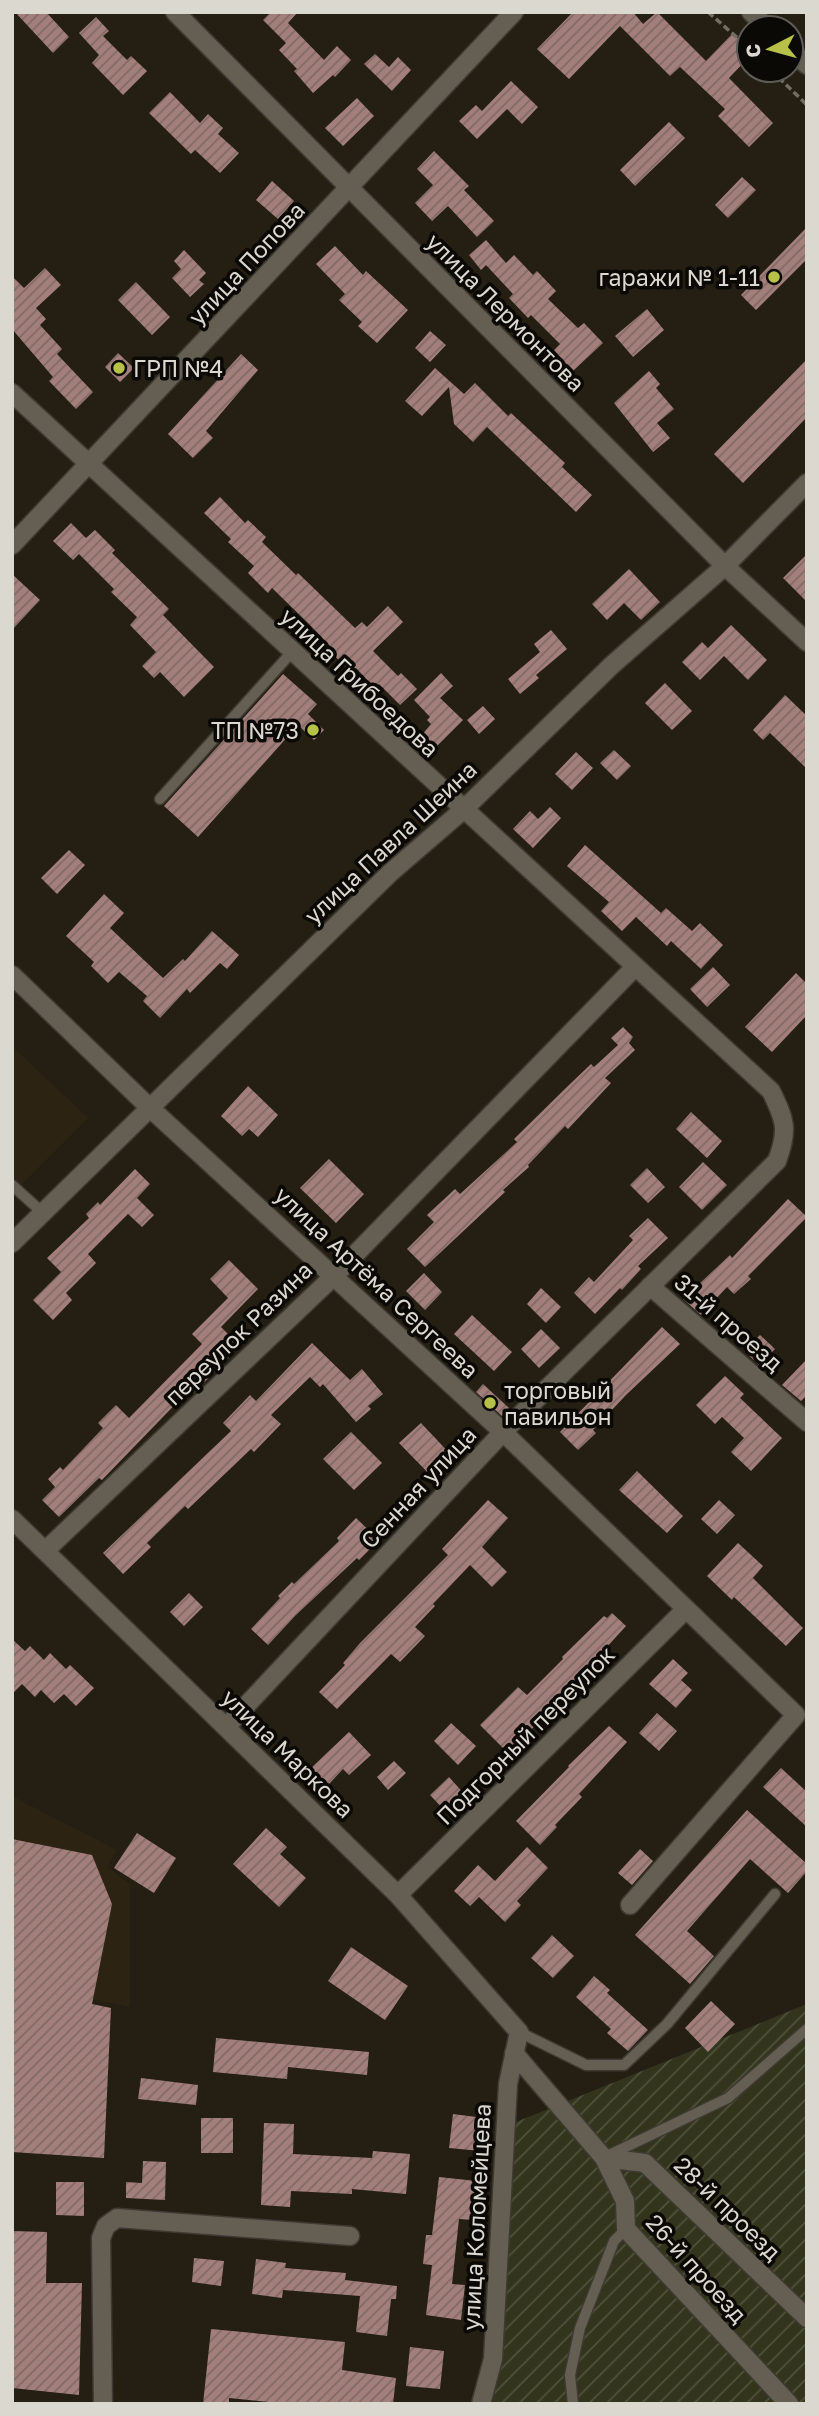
<svg xmlns="http://www.w3.org/2000/svg" width="819" height="2416" font-family="'Golos Text',sans-serif">
	<style>
		.built { fill: #2c2312 }
		.garden { fill: url(#garden-furrows) }
		.building { fill: url(#building-hatch) }
		.lines { fill: none; stroke-linecap: round; stroke-linejoin: round }
		.lane-casing { stroke: #3e3a33; stroke-width: 13 }
		.street-casing { stroke: #3e3a33; stroke-width: 21 }
		.secondary-casing { stroke: #3e3a33; stroke-width: 21 }
		.path { stroke: #716d63; stroke-width: 3.5; stroke-dasharray: 7 3.5; stroke-linecap: butt }
		.lane { stroke: #655e52; stroke-width: 10 }
		.street { stroke: #655e52; stroke-width: 18 }
		.secondary { stroke: #655e52; stroke-width: 18 }
		.poi-dot { fill: #b8c147; stroke: #0b0905; stroke-width: 2.5 }
		.labels { text-anchor: middle; dominant-baseline: central; stroke-width: 7; stroke-linejoin: round; paint-order: stroke }
		.street-label { font-size: 23px; fill: #dbd8d0; stroke: #0b0905 }
		.poi-label { font-size: 23px; fill: #dbd8d0; stroke: #0b0905; text-anchor: end }
	</style>
	<defs>
		<pattern id="garden-furrows" width="10" height="10" patternUnits="userSpaceOnUse" patternTransform="scale(1.75)"><rect width="10" height="10" fill="#32351c"/><path d="M-1 1l2-2M0 10L10 0M9 11l2-2" fill="none" stroke="#4f523c"/></pattern>
		<pattern id="building-hatch" width="6" height="6" patternUnits="userSpaceOnUse" patternTransform="scale(1.75)"><rect width="6" height="6" fill="#a37f7b"/><path d="M-1 1l2-2M0 6l6-6M5 7l2-2" fill="none" stroke="#816966"/></pattern>
	</defs>
	<rect width="100%" height="100%" fill="#241e13"/>
	<path class="built" d="M12 1046 88 1118 21 1185 12 1176Z
		M12 1796 117 1850 107 1867 130 1884V2007L12 1983Z"/>
	<path class="garden" d="M807 2004V2404H492L502 2356 516 2122Z"/>
	<path class="building" d="M15 12H46L69 37 53 53Z
		M271 12H298L288 23 324 60 337 46 351 60 335 77 333 75 313 93 294 71 297 69 279 50 286 43 263 20Z
		M573 12H633L643 24 657 12 706 61 733 33 749 50V57L729 78 773 123 749 147 718 116 725 109 680 67 670 76 620 26 569 79 537 49Z
		M96 17 109 31 103 36 127 60 131 56 147 71 123 95 92 63 99 55 79 33Z
		M375 54 389 67 398 57 411 70 392 91 364 64Z
		M511 81 538 107 522 124 507 109 477 139 459 121 476 105 482 111Z
		M170 92 200 123 208 114 223 128 218 134 239 153 220 173 195 150 191 154 149 113Z
		M357 98 374 116 343 146 325 128Z
		M669 122 685 138 635 186 620 170Z
		M434 151 469 186 464 190 494 221 477 237 448 206 432 221 415 203 433 185 417 169Z
		M742 177 756 190 728 218 715 205Z
		M272 181 294 201 278 219 256 200Z
		M807 227V259L756 310 741 295Z
		M486 240 506 263 514 255 533 275 537 271 556 291 548 299 578 328 584 323 603 343 573 371 554 350 560 344 531 315 528 318 509 298 513 294 486 265 481 270 469 255Z
		M335 246 363 275 366 271 408 310 377 343 358 326 362 322 339 300 345 294 316 264Z
		M184 250 206 273 199 280 204 284 190 297 172 278 181 269 174 261Z
		M45 268 61 285 36 308 46 319 40 325 62 349 57 354 93 392 76 409 49 381 53 377 12 329V276L24 288Z
		M136 282 170 317 152 335 118 300Z
		M647 309 664 330 633 357 615 336Z
		M430 331 446 345 430 362 415 348Z
		M118 353 134 368 120 382 105 367Z
		M241 354 258 370 206 431 213 438 193 458 168 434Z
		M807 359V417L743 483 714 454Z
		M435 368 464 394 475 383 508 416 511 413 565 463 562 467 592 495 576 512 487 427 473 442 454 424 449 387 422 416 405 401Z
		M649 371 660 384 656 388 674 409 657 423 670 438 653 452 614 403Z
		M220 497 245 523 248 520 266 537 262 542 296 575 298 573 355 628 362 622 367 627 388 606 403 622 373 651 398 676 401 673 417 689 400 705 379 684 375 688 356 668 351 673 331 652 333 649 310 625 272 588 268 593 248 573 254 566 228 542 231 539 204 513Z
		M71 523 86 538 95 530 115 550 112 553 169 609 163 615 214 667 184 697 160 672 154 678 142 666 156 652 130 625 137 617 111 592 114 589 79 554 73 560 53 541Z
		M807 554V602L783 578Z
		M629 569 660 602 641 620 624 603 607 620 592 604Z
		M12 574 40 600 12 630Z
		M731 625 767 660 748 680 724 656 700 680 682 662 702 642 708 648Z
		M551 630 567 649 536 675 539 678 520 694 508 679 540 652 534 644Z
		M441 673 453 686 440 698 463 720 433 750 420 737 431 724 427 720 430 717 414 700Z
		M283 674 317 704 308 714 324 730 314 740 298 725 198 837 164 806Z
		M665 683 692 711 672 730 645 703Z
		M785 695 807 716V769L770 733 763 740 753 730Z
		M483 706 495 719 479 734 467 720Z
		M614 750 631 766 617 780 600 763Z
		M576 752 593 768 572 790 555 774Z
		M550 807 561 818 533 848 513 829 530 811 538 819Z
		M585 845 661 913 666 908 692 931 700 923 723 945 701 969 671 941 667 946 636 917 622 931 601 911 609 902 567 866Z
		M69 850 85 865 57 894 41 878Z
		M104 894 124 913 110 928 163 978 183 959 185 961 212 931 239 955 227 969 220 963 190 993 187 989 160 1018 143 1001 147 996 119 972 108 983 91 966 94 962 66 936Z
		M713 967 730 985 707 1007 690 989Z
		M796 973 807 984V1015L772 1052 745 1027Z
		M623 1027 633 1037 629 1043 635 1050 605 1078 611 1083 568 1129 565 1126 528 1165 529 1167 503 1190 505 1192 425 1267 407 1249 434 1222 427 1215 455 1189 460 1194 517 1142 514 1139 569 1085 591 1064 594 1067 618 1045 611 1038Z
		M248 1086 278 1115 258 1137 249 1129 242 1136 221 1116Z
		M691 1112 722 1141 707 1158 676 1129Z
		M329 1159 364 1194 336 1223 300 1188Z
		M703 1162 727 1185 702 1210 679 1187Z
		M647 1168 665 1187 648 1203 630 1185Z
		M135 1169 150 1184 137 1198 154 1215 142 1227 128 1214 88 1254 96 1263 66 1293 72 1300 53 1320 33 1300 61 1272 47 1258 89 1218 86 1214 98 1202 100 1205Z
		M788 1199 807 1217 748 1276 751 1279 734 1294 727 1287 701 1315 683 1299 730 1255 732 1258Z
		M648 1218 668 1238 638 1266 641 1269 622 1290 620 1288 595 1314 574 1293 589 1277 594 1282 633 1240 629 1236Z
		M229 1260 258 1289 221 1327 240 1346 193 1394 189 1390 102 1480 99 1478 59 1517 42 1500 55 1487 48 1479 60 1467 63 1470 103 1428 98 1423 116 1405 129 1418 202 1344 192 1334 228 1298 210 1279Z
		M424 1273 442 1292 425 1310 406 1291Z
		M541 1288 561 1307 546 1323 527 1304Z
		M472 1315 512 1352 494 1371 454 1334Z
		M662 1327 680 1344 626 1395 593 1430 596 1433 578 1450 560 1432Z
		M541 1329 560 1348 539 1368 521 1349Z
		M760 1335 775 1349 759 1365 744 1351Z
		M312 1343 350 1380 362 1369 383 1394 368 1406 371 1409 356 1422 323 1384 320 1387 310 1377 271 1415 281 1424 254 1452 251 1449 188 1509 185 1506 147 1543 151 1547 123 1574 103 1553 231 1431 223 1423 250 1395 256 1401Z
		M807 1359V1395L801 1401 782 1385Z
		M725 1376 744 1394 740 1398 782 1438 751 1471 731 1452 744 1438 722 1417 715 1424 696 1405Z
		M483 1384 509 1408 502 1416 476 1392Z
		M421 1423 455 1459 434 1479 399 1443Z
		M351 1432 382 1463 354 1490 323 1459Z
		M637 1471 683 1516 667 1533 619 1490Z
		M488 1500 508 1518 482 1547 507 1572 492 1587 470 1565 433 1604 435 1606 415 1627 425 1636 400 1662 391 1654 337 1709 319 1692 345 1665 343 1663 360 1643 448 1555 442 1549Z
		M719 1500 735 1515 717 1534 701 1519Z
		M356 1518 379 1540 359 1560 357 1558 296 1615 268 1645 251 1629 280 1598 278 1596 292 1582 294 1584 339 1541 337 1538Z
		M738 1543 763 1566 753 1578 803 1628 786 1646 734 1597 732 1600 707 1576Z
		M189 1593 203 1607 184 1626 170 1612Z
		M612 1613 626 1626 509 1754 480 1725 518 1687 527 1695 563 1659 562 1657 604 1616 607 1618Z
		M12 1639 25 1651 30 1646 44 1660 50 1653 66 1669 70 1665 94 1688 76 1706 64 1694 54 1703 41 1690 35 1697 22 1684 12 1694Z
		M673 1659 688 1673 681 1680 692 1690 676 1708 649 1684Z
		M657 1713 677 1731 659 1751 639 1733Z
		M451 1723 476 1746 458 1765 434 1741Z
		M609 1726 627 1742 579 1794 582 1797 555 1825 557 1827 540 1845 516 1821 569 1767 568 1766Z
		M349 1732 371 1755 349 1775 343 1769 318 1796 295 1775 305 1765 310 1769Z
		M394 1761 406 1773 388 1790 377 1777Z
		M781 1768 807 1792V1827L763 1787Z
		M449 1777 467 1797 448 1814 430 1795Z
		M747 1810 807 1864V1871L788 1893 750 1859 687 1931 714 1956 690 1984 635 1935Z
		M266 1828 287 1847 280 1854 306 1878 279 1907 233 1864Z
		M137 1833 176 1858 154 1893 114 1868Z
		M12 1839 92 1855 112 1904 92 2004 111 2008 104 2158 12 2152Z
		M527 1847 548 1868 517 1901 521 1905 505 1922 479 1897 470 1906 454 1891 478 1865 495 1881Z
		M640 1849 653 1861 632 1885 618 1873Z
		M552 1935 574 1956 553 1978 531 1958Z
		M351 1947 408 1986 385 2020 328 1981Z
		M594 1976 610 1990 607 1993 648 2030 628 2051 607 2033 611 2029 576 1997Z
		M711 2001 735 2024 708 2052 685 2028Z
		M216 2038 369 2052 367 2075 288 2067 287 2079 213 2072Z
		M141 2078 198 2085 196 2105 138 2099Z
		M453 2114 484 2118 481 2151 449 2148Z
		M201 2118H233V2153H201Z
		M264 2123 294 2124 293 2154 372 2158 373 2151 410 2154 406 2194 352 2189V2194L291 2191 290 2207 261 2205Z
		M143 2161 166 2162 165 2200 126 2198V2182L142 2183Z
		M439 2177 476 2181 472 2220 459 2219 452 2284 465 2285 461 2320 426 2315 432 2265 423 2264 426 2235H432Z
		M56 2182H84V2216L56 2215Z
		M12 2231 47 2232 46 2283H82L79 2395 12 2388Z
		M194 2258 224 2261 221 2286 192 2282Z
		M256 2259 286 2263 285 2268 346 2273 345 2280 397 2286 396 2299H391L387 2336 356 2332 360 2296 283 2290 282 2298 252 2294Z
		M211 2329 345 2342 342 2370 396 2378 393 2404H289L229 2398V2404H203Z
		M410 2347 444 2351 440 2389 406 2386Z"/>
	<g class="lines">
		<g class="lane-casing">
			<path id="lane" d="M160 799 292 652
				M12 1185 43 1213
				M519 2032 586 2065H624L667 2024 775 1894
				M607 2156 728 2098 807 2029
				M573 2404 570 2375 580 2328 614 2241 626 2229"/>
		</g>
		<g class="street-casing">
			<path id="street" d="M175 12 725 566 807 642
				M12 393 771 1091C785 1120 789 1129 777 1161L503 1432 226 1727
				M12 545 514 12
				M12 975 149 1107 503 1432 796 1715 630 1905
				M12 1243 390 873 463 810 612 665 725 566 807 483
				M650 1286 807 1422
				M12 1519 398 1895 519 2032 508 2084 493 2359 481 2404
				M46 1550 335 1275 635 967
				M398 1895 686 1609
				M514 2053 604 2158 625 2201 626 2229 789 2404
				M604 2158 645 2163 807 2318
				M103 2404 101 2238 106 2226 117 2218 350 2236"/>
		</g>
		<g class="secondary-casing">
			<path id="secondary" d="M751 12 768 28
				M791 50 807 65"/>
		</g>
		<path class="path" d="M708 12 749 48
			M771 70 807 105"/>
		<use href="#lane" class="lane"/>
		<use href="#street" class="street"/>
		<use href="#secondary" class="secondary"/>
	</g>
	<g class="poi-dot">
		<circle cx="774" cy="277" r="7"/>
		<circle cx="119" cy="368" r="7"/>
		<circle cx="313" cy="730" r="7"/>
		<circle cx="490" cy="1403" r="7"/>
	</g>
	<g class="labels">
		<g class="street-label">
			<text transform="translate(246 263) rotate(-47)">улица Попова</text>
			<text transform="translate(506 312) rotate(45)">улица Лермонтова</text>
			<text transform="translate(360 682) rotate(43)">улица Грибоедова</text>
			<text transform="translate(390 842) rotate(-43)">улица Павла Шеина</text>
			<text transform="translate(377 1282) rotate(43)">улица Артёма Сергеева</text>
			<text transform="translate(729 1322) rotate(41)">31-й проезд</text>
			<text transform="translate(238 1333) rotate(-44)">переулок Разина</text>
			<text transform="translate(418 1487) rotate(-47)">Сенная улица</text>
			<text transform="translate(525 1735) rotate(-45)">Подгорный переулок</text>
			<text transform="translate(288 1753) rotate(44)">улица Маркова</text>
			<text transform="translate(728 2208) rotate(44)">28-й проезд</text>
			<text transform="translate(476 2217) rotate(-87)">улица Коломейцева</text>
			<text transform="translate(697 2268) rotate(48)">26-й проезд</text>
		</g>
		<g class="poi-label">
			<text x="760" y="277">гаражи № 1-11</text>
			<text x="133" y="368" text-anchor="start">ГРП №4</text>
			<text x="299" y="730">ТП №73</text>
			<text x="504" y="1390" text-anchor="start">торговый<tspan x="504" dy="26">павильон</tspan></text>
		</g>
	</g>
	<rect width="819" height="2416" fill="none" stroke="#dbd8d0" stroke-width="28"/>
	<g transform="translate(770 49) rotate(264)"><circle r="33" fill="#0b0905" stroke="#5e5c56" stroke-width="2"/>
	<path d="M0-5L12 26L0 18L-12 26Z" fill="#b8c147"/>
	<text y="-10" font-size="19" font-weight="bold" text-anchor="middle" fill="#dbd8d0">С</text>
	</g>
</svg>
